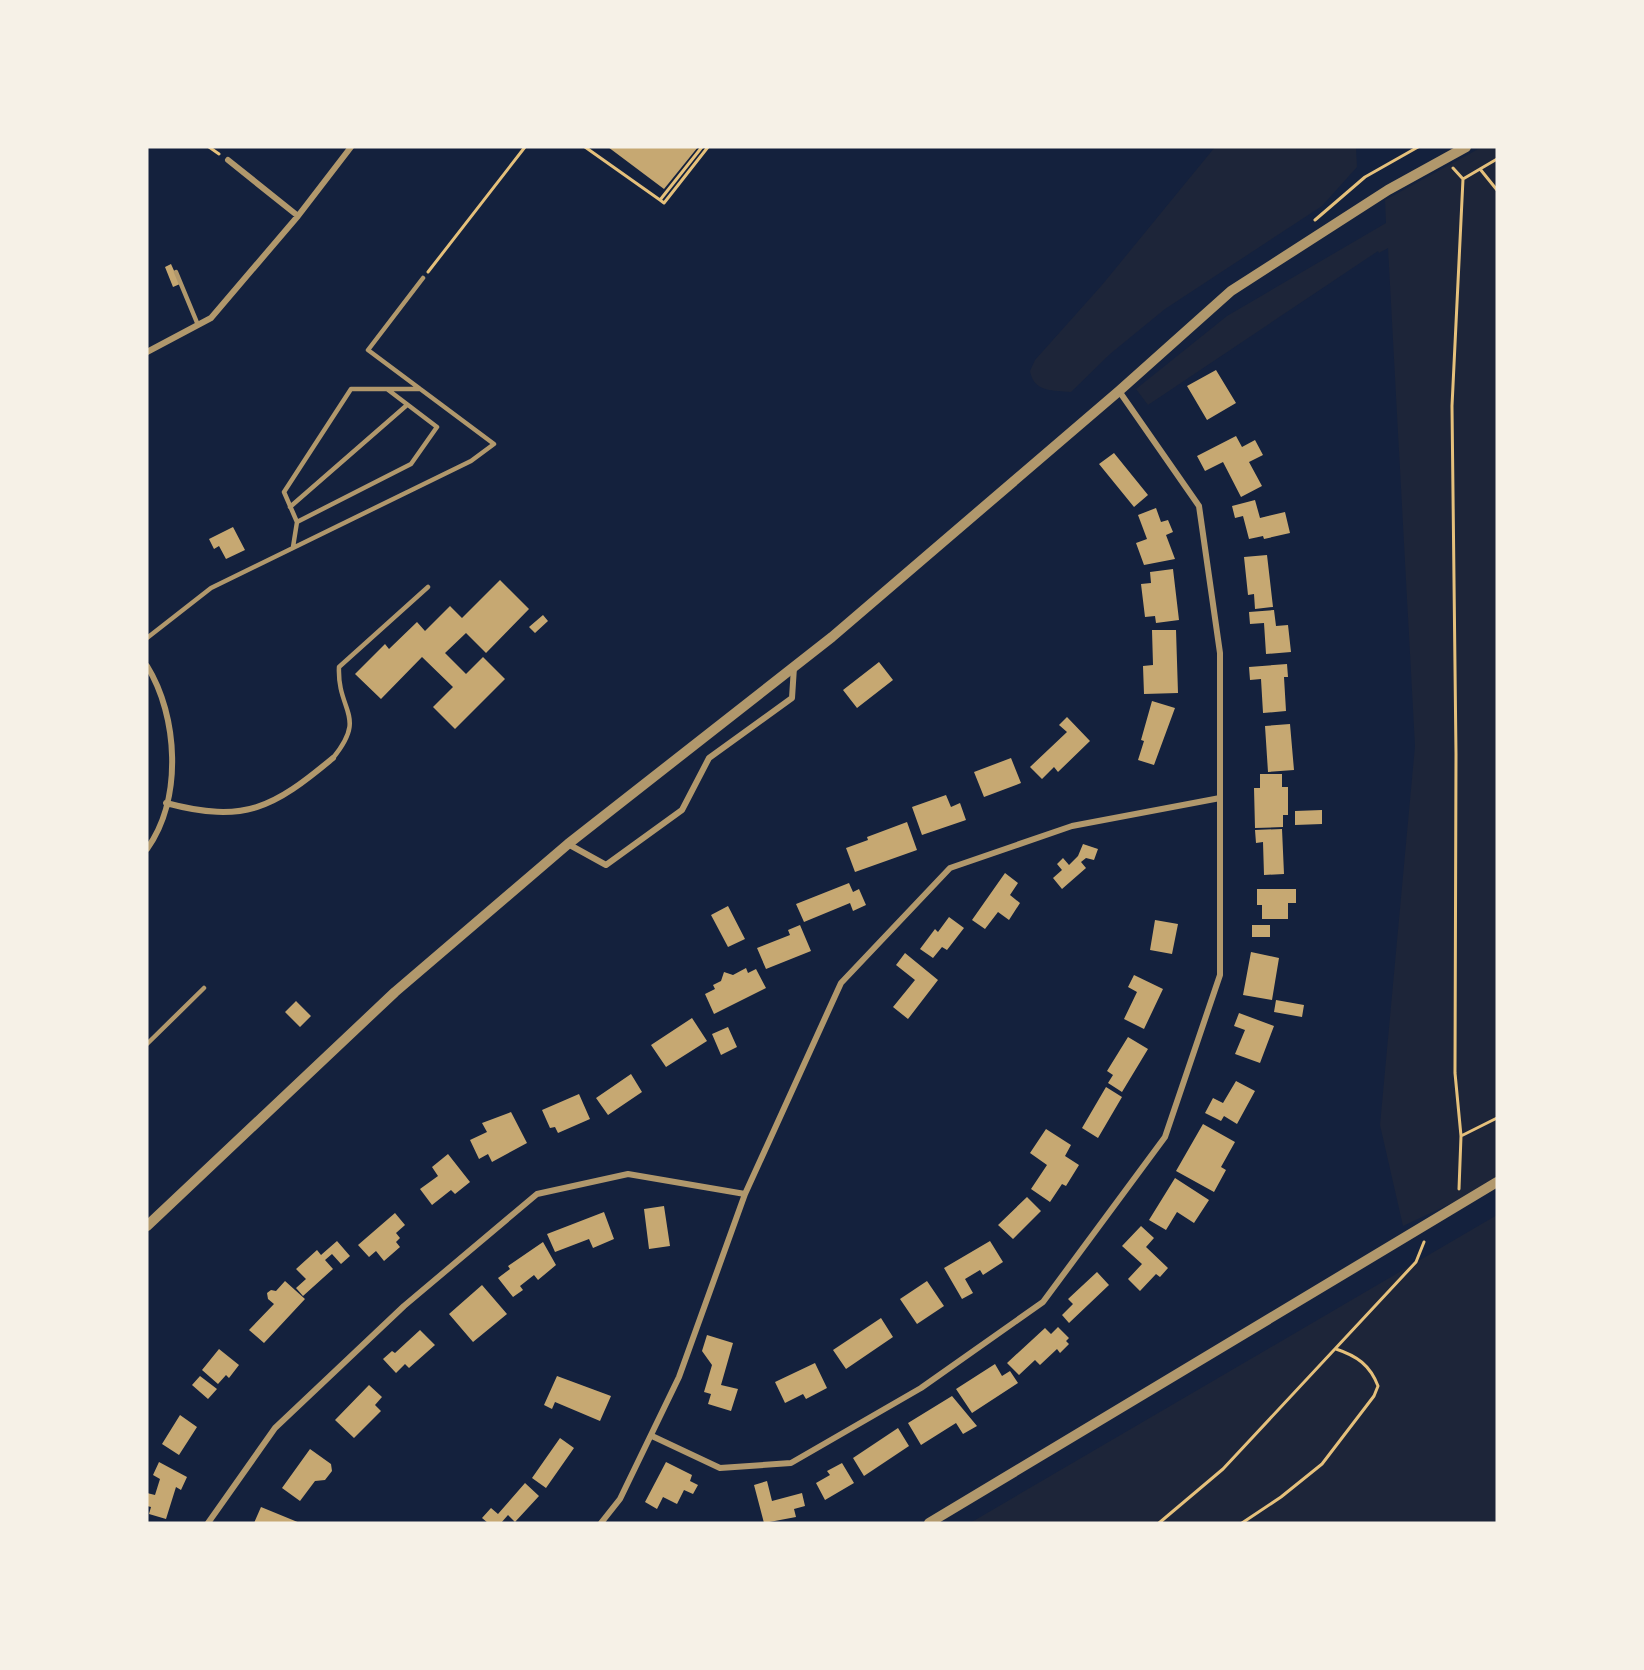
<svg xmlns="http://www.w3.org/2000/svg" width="1644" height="1670" font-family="'PT Sans Narrow',sans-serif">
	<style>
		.green { fill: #1d2539 }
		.building { fill: #c6a872 }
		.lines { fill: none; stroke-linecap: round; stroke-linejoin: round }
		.path { stroke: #e5c07b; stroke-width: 3 }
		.service { stroke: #b1986c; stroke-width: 4.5 }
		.minor { stroke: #b1986c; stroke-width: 6 }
		.tertiary { stroke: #b1986c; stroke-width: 10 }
	</style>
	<rect width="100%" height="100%" fill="#14213d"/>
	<path class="green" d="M1215 147H1356L1357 167 1322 206 1165 309 1110 354 1071 392C1053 390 1034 393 1030 371L1035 360 1102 285Z
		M1482 147H1497V1182L1403 1226 1380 1125 1415 746 1388 248 1379 253 1378 251 1148 405 1136 389 1227 316 1386 223 1385 200Z
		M1497 1215V1523H970Z"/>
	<path class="building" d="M608 147H698L664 189Z
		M171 264 180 284 173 287 165 267Z
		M1216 370 1236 403 1207 420 1187 386Z
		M1236 436 1242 447 1255 440 1263 455 1249 462 1262 486 1241 497 1223 462 1205 471 1197 456Z
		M1114 453 1148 495 1134 507 1099 464Z
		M1255 500 1260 518 1285 512 1290 533 1264 539 1263 536 1249 539 1243 516 1235 518 1232 506Z
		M1156 508 1161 522 1168 520 1173 532 1166 535 1175 559 1144 565 1136 543 1147 539 1138 515Z
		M233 527 245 550 226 559 219 546 214 549 209 539Z
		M1267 555 1273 607 1255 609 1254 594 1248 595 1244 557Z
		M1173 569 1179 620 1156 623 1155 616 1145 617 1141 584 1151 583 1150 572Z
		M500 580 529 609 486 653 466 633 445 653 466 674 483 657 505 679 455 729 433 707 453 687 422 657 381 699 355 674 385 644 389 649 417 622 425 631 450 606 462 618Z
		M1274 610 1276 626 1288 625 1291 652 1266 654 1264 623 1250 624 1249 612Z
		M543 615 548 621 535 633 529 627Z
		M1152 630H1176L1178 693 1144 694 1143 666 1153 665Z
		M879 662 893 680 857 708 843 690Z
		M1287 664 1288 677H1284L1286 711 1263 713 1261 679 1250 680 1249 667Z
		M1152 701 1175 708 1154 765 1138 760 1144 741 1141 740Z
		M1067 717 1090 741 1058 772 1054 767 1042 779 1030 767 1067 732 1059 725Z
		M1290 724 1294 770 1268 772 1265 726Z
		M1011 758 1021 783 984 797 974 772Z
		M1260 774H1282V787H1288V815H1283V827L1255 828 1254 788H1260Z
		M946 795 951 807 960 803 966 820 922 835 912 807Z
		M1322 810V824L1295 825V811Z
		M907 822 917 850 855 872 846 848 868 840 867 837Z
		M1282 829 1284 874 1264 875 1263 842 1256 843 1255 830Z
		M1083 844 1098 849 1094 860 1086 858 1081 862 1086 868 1062 889 1053 878 1062 870 1057 864 1063 858 1069 865 1078 856Z
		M1005 873 1018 883 1010 895 1020 903 1009 920 998 912 985 929 972 920Z
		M849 883 853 892 859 889 866 905 853 911 850 903 804 922 796 904Z
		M1257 889H1296V903H1288V919H1262V905H1257Z
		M728 906 745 939 728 947 711 915Z
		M949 917 964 928 947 950 942 947 933 958 920 949 935 929 938 932Z
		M1155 920 1178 924 1172 954 1150 950Z
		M800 925 811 951 766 969 757 948 790 935 788 930Z
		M1252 925H1270V937H1252Z
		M1251 952 1279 958 1272 1000 1243 995Z
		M905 953 938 980 908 1019 893 1007 915 980 896 965Z
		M746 968 748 973 756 969 766 988 714 1014 705 994 715 989 713 985 721 981 724 972 733 975Z
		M1134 975 1163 989 1144 1029 1124 1019 1137 992 1128 987Z
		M1276 1000 1304 1005 1302 1017 1274 1012Z
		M296 1001 311 1016 300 1027 285 1012Z
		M1239 1013 1274 1026 1260 1063 1235 1054 1245 1030 1234 1026Z
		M692 1018 707 1041 666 1067 651 1045Z
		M728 1027 737 1047 721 1055 712 1034Z
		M1128 1037 1148 1049 1122 1092 1108 1083 1113 1075 1107 1071Z
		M631 1074 642 1092 608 1115 596 1098Z
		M1236 1081 1255 1091 1237 1124 1224 1116 1221 1121 1205 1113 1213 1098 1223 1103Z
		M1106 1087 1122 1097 1098 1138 1082 1128Z
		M579 1094 590 1119 558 1133 555 1127 550 1128 542 1110Z
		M511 1112 527 1143 492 1162 488 1154 479 1159 470 1140 487 1132 482 1123Z
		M1203 1124 1235 1142 1221 1167 1226 1170 1214 1192 1176 1171Z
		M1046 1129 1071 1145 1065 1156 1079 1165 1066 1186 1062 1184 1050 1202 1031 1189 1047 1165 1030 1153Z
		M448 1154 470 1182 455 1194 451 1190 432 1205 420 1189 438 1176 432 1167Z
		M1175 1178 1209 1200 1194 1223 1177 1212 1166 1230 1149 1220Z
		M1027 1197 1041 1211 1013 1239 998 1225Z
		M664 1206 670 1246 649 1249 644 1209Z
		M604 1212 614 1239 593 1248 589 1239 555 1252 547 1234Z
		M395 1213 405 1225 396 1233 400 1238 396 1242 400 1247 384 1261 376 1251 369 1257 358 1245Z
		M1141 1226 1154 1238 1146 1247 1168 1268 1160 1277 1156 1274 1140 1291 1128 1279 1142 1264 1122 1246Z
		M337 1241 350 1256 341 1264 332 1254 325 1260 333 1269 303 1296 296 1288 306 1279 296 1269 317 1250 321 1255Z
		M990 1241 1003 1262 983 1275 980 1270 965 1279 973 1293 962 1299 944 1268Z
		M543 1242 556 1265 538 1280 534 1275 520 1286 523 1290 513 1297 498 1278 510 1269 508 1266Z
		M1097 1272 1109 1285 1069 1323 1062 1315 1073 1304 1068 1299Z
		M285 1281 305 1299 264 1343 249 1330 274 1304 268 1299 267 1293 271 1290 276 1291Z
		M927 1281 944 1306 917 1324 900 1299Z
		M482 1285 507 1314 473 1342 449 1314Z
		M881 1318 893 1337 846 1369 833 1350Z
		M1058 1327 1069 1338 1066 1341 1069 1344 1060 1353 1057 1349 1040 1365 1035 1360 1019 1375 1007 1363 1045 1328 1051 1334Z
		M420 1330 435 1345 409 1368 405 1364 396 1373 383 1359 392 1351 395 1353Z
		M707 1335 733 1343 721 1385 738 1389 731 1411 708 1404 711 1394 704 1392 712 1365 702 1351Z
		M219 1349 239 1365 229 1378 226 1375 218 1384 202 1370Z
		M815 1363 827 1388 806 1399 803 1394 785 1403 775 1382Z
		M995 1364 1002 1376 1010 1371 1018 1383 972 1413 956 1389Z
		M200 1376 217 1389 208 1399 192 1385Z
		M557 1376 611 1396 600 1421 555 1402 552 1409 544 1405Z
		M369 1385 382 1397 375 1405 381 1411 354 1438 335 1420Z
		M952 1396 977 1426 963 1434 956 1423 921 1445 908 1423Z
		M180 1415 197 1427 179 1455 162 1444Z
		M898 1428 909 1446 864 1476 853 1458Z
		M560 1438 574 1448 546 1488 532 1478Z
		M310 1449 331 1464 332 1471 325 1480 315 1481 300 1501 282 1488Z
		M159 1462 187 1477 181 1490 176 1487 166 1519 149 1514 151 1507 147 1506V1493L155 1495 160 1479 153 1475Z
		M666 1462 692 1475 690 1481 698 1485 693 1494 684 1490 677 1504 663 1497 657 1509 645 1502Z
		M842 1463 854 1483 825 1500 816 1483 830 1475 827 1471Z
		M767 1481 772 1501 802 1493 805 1506 794 1509 796 1517 764 1523 754 1485Z
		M525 1483 539 1496 515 1522 508 1515 501 1523H488L482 1518 491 1508 498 1514Z
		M261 1507 300 1523H254Z"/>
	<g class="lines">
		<path class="path" d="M209 147 219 154
			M585 147 660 200 702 147
			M1453 168 1463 179 1452 406 1456 754 1455 1073 1461 1136 1459 1189
			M1480 169 1497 190
			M1463 179 1497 159
			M660 200 664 203 708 147
			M1315 220 1365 177 1418 147
			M428 272 525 147
			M1461 1136 1497 1118
			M1159 1523 1223 1469 1416 1262 1424 1242
			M1242 1523 1281 1497 1322 1464 1374 1396 1378 1386C1370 1365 1357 1356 1336 1349"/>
		<path class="service" d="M176 272 198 325
			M351 389H387L437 427 411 464 297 522 284 492Z
			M387 389H420
			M290 507 407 405
			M293 547 297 522
			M147 638 211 588 471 461 494 444 368 350 423 278
			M333 758C368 715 337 712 339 667L428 587
			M147 1044 204 988"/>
		<path class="minor" d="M228 160 298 216
			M147 352 211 318 298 216 351 147
			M147 666C178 716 183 799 147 849
			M166 803C245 824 273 808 333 758
			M568 844 606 865 682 810 709 758 792 698 794 667
			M652 1436 720 1468 791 1463 921 1388 1043 1302 1165 1137 1220 975V653L1199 506 1119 391
			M208 1523 275 1428 404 1306 537 1194 628 1174 745 1194
			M601 1523 620 1499 679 1377 745 1194 841 983 950 868 1072 826 1220 798"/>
		<path class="tertiary" d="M147 1226 395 992 568 844 832 637 1119 391 1231 291 1388 190 1466 147
			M929 1523 1497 1182"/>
	</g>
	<rect width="1644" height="1670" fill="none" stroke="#f6f1e7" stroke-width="297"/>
</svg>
